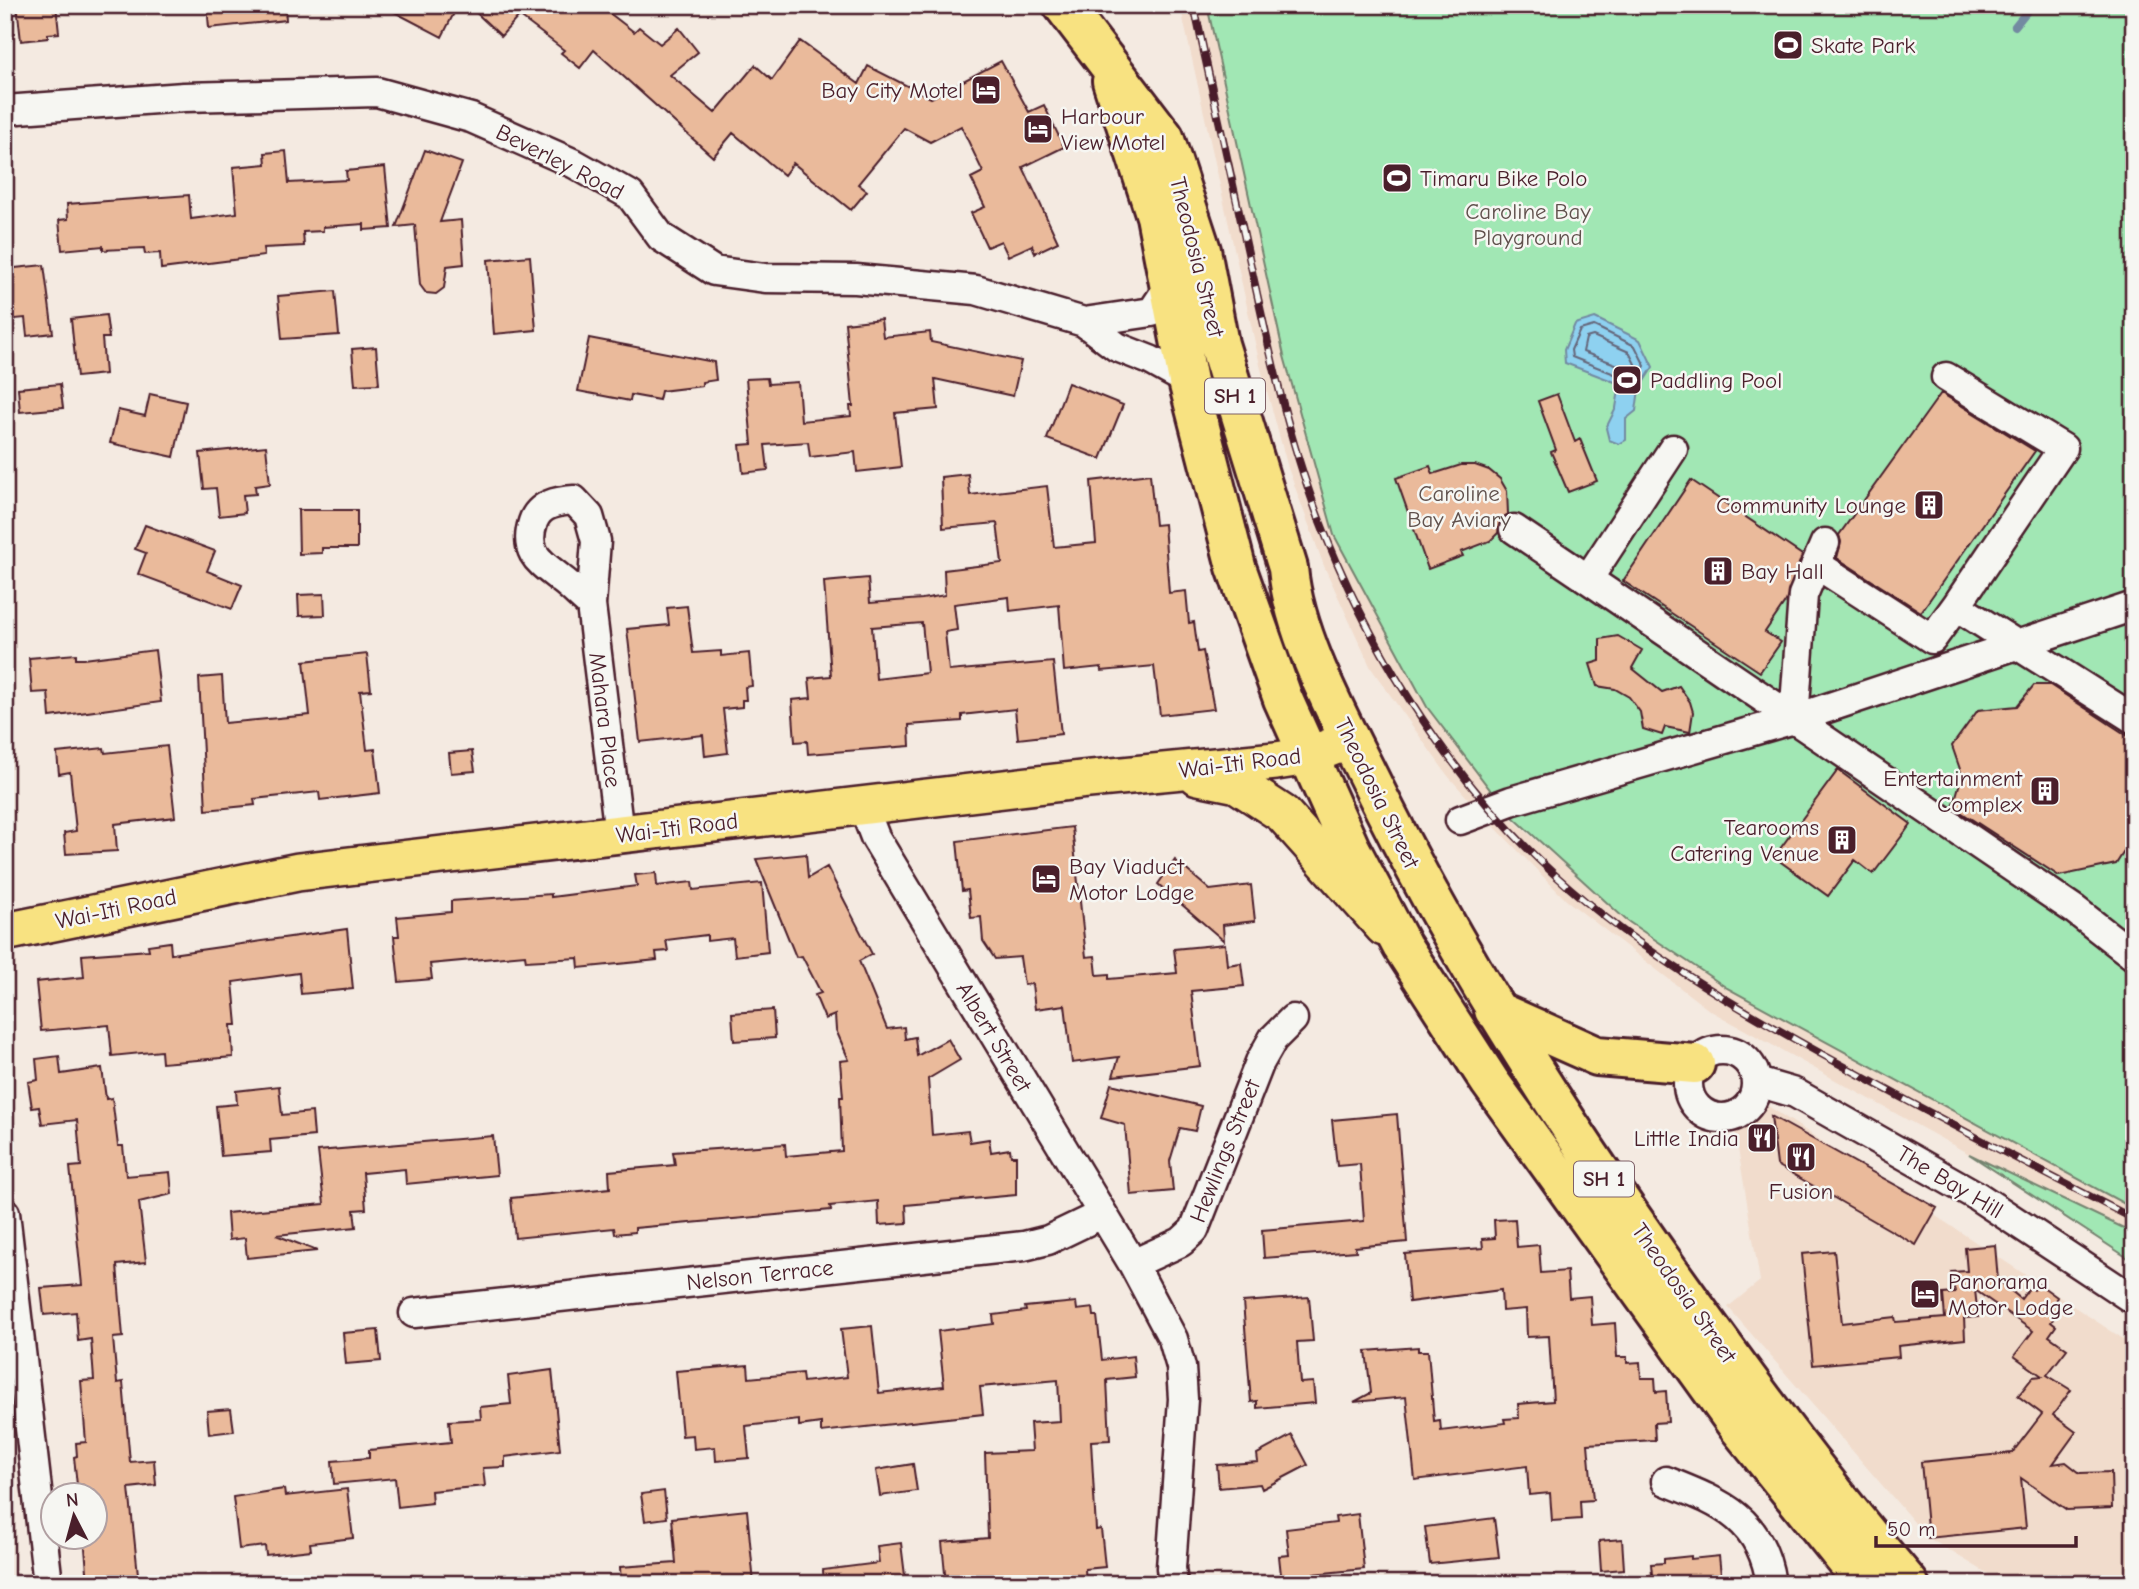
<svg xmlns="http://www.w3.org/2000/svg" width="2139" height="1589" font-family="'Comic Neue',sans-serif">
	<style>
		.built { fill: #f1dccc }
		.green { fill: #a1e7b4; stroke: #768370; stroke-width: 2 }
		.water { fill: #8ed1f0; stroke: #738aa1; stroke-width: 2 }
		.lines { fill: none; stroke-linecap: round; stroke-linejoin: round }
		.shore { stroke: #65667a; stroke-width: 2 }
		.stream { stroke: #738aa1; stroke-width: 8 }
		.building { fill: #eaba9b; stroke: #4a1f2b; stroke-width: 2; fill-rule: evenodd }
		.minor-casing { stroke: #4a1f2b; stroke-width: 33 }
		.major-casing { stroke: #4a1f2b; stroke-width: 42 }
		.highway-casing { stroke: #4a1f2b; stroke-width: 44 }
		.minor { stroke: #f6f6f2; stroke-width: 28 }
		.major { stroke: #f8e281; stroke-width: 37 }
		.highway { stroke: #f8e281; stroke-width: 38 }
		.rail-casing { stroke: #4a1f2b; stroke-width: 8 }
		.rail { stroke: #f6f6f2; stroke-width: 5; stroke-dasharray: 16; stroke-linecap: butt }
		.labels { text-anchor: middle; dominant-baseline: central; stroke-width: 5; stroke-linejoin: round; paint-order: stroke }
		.shield { fill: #f6f6f2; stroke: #7e6067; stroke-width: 2 }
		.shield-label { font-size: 21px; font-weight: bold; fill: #4a1f2b }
		.poi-label { font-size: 23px; fill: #4a1f2b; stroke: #f6f6f2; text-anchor: start }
		.street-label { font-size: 23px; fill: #4a1f2b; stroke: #f6f6f2 }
		.park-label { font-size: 23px; fill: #60514d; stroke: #f6f6f2 }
	</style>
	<rect width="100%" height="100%" fill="#f4eae1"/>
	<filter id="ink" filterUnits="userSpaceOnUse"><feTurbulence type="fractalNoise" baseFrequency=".0143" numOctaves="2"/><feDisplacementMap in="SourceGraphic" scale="14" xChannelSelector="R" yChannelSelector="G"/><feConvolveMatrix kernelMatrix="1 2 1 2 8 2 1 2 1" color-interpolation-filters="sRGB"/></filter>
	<g filter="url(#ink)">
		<path class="built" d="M1180 5H1207L1284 356 1334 535 1427 707 1495 796H1485L1474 805 1448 776 1371 668 1324 566 1288 468 1260 365Z
			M1504 812 1626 920 1727 988 2134 1209V1233L1969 1154 1709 1010 1566 900 1491 823Z
			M1768 1106 2134 1346V1584H2005L1927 1537 1728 1307 1760 1281 1734 1124Z"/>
		<path class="green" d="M1207 5H2134V1209L1727 988 1626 920 1512 816 1495 796 1427 707 1334 535 1284 356Z
			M1969 1154 2134 1233V1262Z"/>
		<path class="water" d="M1595 318 1640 340 1653 367 1639 389 1636 411 1626 419V440L1619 444 1609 440 1606 428 1616 408 1620 384 1565 363 1564 350 1575 324Z"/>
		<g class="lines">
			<path class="shore" d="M1594 326 1635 346 1645 366 1632 387 1628 386 1622 377 1572 357 1571 350 1580 330Z
				M1593 336 1629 352 1635 364 1632 370 1583 352 1586 338Z"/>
			<path class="stream" d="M2015 26 2032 5"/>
		</g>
		<path class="building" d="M17 5H56L59 33 48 34V38L21 41Z
			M207 5H285L286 20 209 28Z
			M381 5H458L442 37Z
			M468 5H599L634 32 639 27 660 44 679 28 698 52 670 75 715 113 755 65 772 80 800 41 859 84 868 66 931 98 1001 61 1029 112 1044 105 1064 147 1023 167 1058 242 1035 253 1032 245 1008 256 1001 241 987 247 971 213 985 207 971 178 983 172 961 126 930 142 904 128 858 184 867 191 851 210 793 163 784 175 733 133 713 157 594 50 580 68 561 53 564 50 519 16 501 36Z
			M425 150 462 163 440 222 461 220 464 264 447 266 444 288 436 294 426 293 420 285 415 225 396 227Z
			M286 151 289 183 347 180 346 171 385 167 391 228 364 230V224L323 227V231L303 232 304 246 263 248 264 256 161 269 160 253 145 254 144 248 103 250V246L62 250 59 220 68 219 67 204 189 195 191 219 237 213 233 167 266 164 265 153Z
			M530 256 536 330 494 334 488 260Z
			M44 265 53 333 27 336 25 318 5 320V269Z
			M335 291 339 335 282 339 278 296Z
			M106 315 109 338H102L105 374 77 377 71 319Z
			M881 319 883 337 930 332 931 342 1021 361 1013 396 935 379 938 409 895 413 901 467 857 472 855 452 810 457 808 442 765 445 768 470 743 473 740 445 752 444 746 379 767 378 768 384 798 382 801 421 851 416 850 406H853L845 323Z
			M589 338 714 362 716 380 702 382V386L661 391 659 400 631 395 630 401 578 391Z
			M376 347 379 384 355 385 352 349Z
			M1068 383 1123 405 1101 459 1047 439Z
			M60 384 63 408 20 412 18 388Z
			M1941 393 2035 451 1921 612 1837 558 1841 542 1839 535Z
			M150 394 186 402 174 457 110 443 118 410 145 416Z
			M1557 394 1575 442 1580 439 1597 481 1568 492 1551 452 1556 450 1538 401Z
			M266 446 270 484 255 486 256 494 243 495 245 513 219 516 216 488 204 489 200 453Z
			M1461 465H1475L1489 470 1500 479 1507 491 1508 514 1501 519 1498 533 1490 541 1461 552 1463 556 1428 569 1396 478 1430 466 1433 474Z
			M968 474 970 495 1047 486 1054 547 1096 543 1091 481 1150 474 1155 525 1164 524 1169 593 1186 591 1189 623 1194 622 1198 652 1203 651 1214 709 1160 715 1154 666 1102 671 1101 667 1064 671 1059 605 1010 611 1009 597 954 604 957 630 945 632 949 671 1053 662 1061 734 1018 739 1015 709 962 715V721L909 725 910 746 808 754 807 741 795 742 792 700 811 698 809 678 831 676 824 582 868 578 870 603 922 599 945 595 944 570 1002 563 997 523 943 528 941 477ZM922 623 927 673 876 679 872 627Z
			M1691 480 1802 555 1786 601 1765 632 1781 642 1760 672 1623 581Z
			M298 510H357V548H322V553L299 554Z
			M145 525 215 551 207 571 242 585 232 609 138 574 146 553 135 549Z
			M324 594 325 615 299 616 298 595Z
			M687 606 693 653 721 651V656L749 653 752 686 745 687 746 700H742V707L723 709 728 753 705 756 703 735 640 742 627 629 669 625 667 608Z
			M1618 636 1642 650 1632 668 1662 692 1679 686 1690 702 1693 712 1690 732 1665 727 1662 735 1643 729 1640 712 1629 697 1615 689 1597 686 1590 664 1600 661V639Z
			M155 650 161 702 50 717 48 692 32 693 29 658 76 654V659H84Z
			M367 654 371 690 360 691 367 750 375 749 380 793 320 800 319 792 254 799 255 805 206 810 199 678 222 676 225 723 310 715 304 661Z
			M2034 685H2050L2134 740V836L2116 864 2059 876 1953 807 1962 775 1952 746 1978 710 2017 706Z
			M167 746 175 817 115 824 117 851 66 854 64 833 76 831 70 772 59 774 57 753 104 748 105 753Z
			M472 751 475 771 451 773 449 753Z
			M1838 770 1911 824 1873 874 1855 860 1828 896 1774 857Z
			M1072 827 1086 957 1095 956 1097 975 1109 974V979L1177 973 1174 949 1225 944 1227 965 1241 963 1244 986 1191 991 1200 1066 1113 1076 1119 1057 1072 1063 1065 1005 1035 1009 1032 984 1024 985 1020 957 995 959 983 941 981 917 971 918 968 890 962 891 957 841Z
			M806 854 808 878 827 867 872 954 859 961 887 1029 904 1027 905 1039 915 1037 917 1056 948 1039 960 1060 928 1079 932 1135 968 1131 970 1142 989 1139 991 1152 1010 1149 1011 1156H1016V1195L906 1205 907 1223 879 1225 878 1201 830 1206 831 1210 635 1228V1232L615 1234 614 1228 515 1238 511 1198 610 1188 609 1171 675 1165 673 1152 785 1144 786 1156 842 1151 840 1097H843L840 1061 849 1060 836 1030 835 1015 825 1019 815 995 821 993 802 956 796 957 756 859Z
			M1175 860 1210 890 1251 885 1255 921 1223 925 1224 941 1158 884Z
			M656 873 657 886 692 882 693 890 762 883 768 952 735 956 733 938 707 941V935L666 940 668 951 656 952 657 960 579 968 578 958 526 961 525 955 430 964 432 979 399 982 394 936H399L397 917 451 912V901L551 894V897L637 886 635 875Z
			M347 929 353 989 301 994 299 973 233 982 237 1025H231L233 1057 162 1063 161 1051 112 1056 109 1025 41 1031 36 982 84 977 82 955 149 950 148 945 170 942 171 954Z
			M773 1010 775 1038 734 1041 732 1013Z
			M59 1056 61 1074 102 1068 106 1099 112 1098 118 1146H123L126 1176 170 1172 172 1194 139 1202 146 1262 117 1265 123 1337 113 1338 117 1383 123 1382 130 1462 154 1460 156 1485 129 1488 139 1584 88 1583 84 1536H94V1491L84 1492 83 1485H77L74 1457 77 1456 76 1443 86 1442 81 1381 94 1380 91 1339 78 1341 76 1312 44 1315 41 1288 82 1285 70 1167 81 1166 77 1120 42 1124 39 1107 32 1108 28 1082 38 1080 36 1059Z
			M1111 1084 1201 1106 1195 1131 1180 1128 1170 1161 1173 1191 1131 1195 1125 1125 1101 1118Z
			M279 1086 282 1115 312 1112 314 1136 270 1140 271 1152 221 1156 216 1106 237 1104 236 1091Z
			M1397 1114 1407 1242 1355 1247 1356 1251 1264 1258 1262 1230 1364 1221 1360 1164 1337 1166 1332 1120Z
			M1771 1116 1937 1208 1916 1245 1777 1165Z
			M493 1136 497 1175 406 1184 405 1169 363 1173 366 1209 354 1210 356 1227 276 1235 317 1251 247 1258 245 1238 229 1240 227 1213 324 1204 318 1151Z
			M1515 1219 1517 1247 1539 1245 1541 1273 1567 1271 1569 1298 1590 1296 1592 1325 1615 1323 1617 1357H1627V1363L1640 1362 1641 1378H1655L1656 1392 1666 1391 1668 1422 1654 1423 1655 1440 1588 1444 1593 1500 1580 1501 1581 1519 1552 1521 1550 1493 1529 1495 1527 1466 1415 1480 1406 1397 1354 1402 1371 1393 1366 1351 1418 1347V1351H1428L1434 1421 1440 1420 1441 1431 1505 1423 1504 1419 1519 1418 1518 1404 1553 1401 1549 1336 1527 1337 1526 1309 1502 1311 1501 1290 1409 1302 1405 1254 1483 1248 1482 1239 1495 1238 1494 1220Z
			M1995 1245 1998 1280 2021 1299 2030 1287 2034 1290 2039 1284 2057 1297 2055 1301 2062 1307 2051 1322 2056 1326 2049 1336 2067 1349 2047 1375 2071 1390 2053 1415 2076 1432 2053 1464 2066 1462 2080 1473 2111 1472 2112 1508 2067 1510 2021 1478 2026 1528 1928 1538 1921 1462 2012 1453 2042 1414 2018 1396 2033 1377 2042 1376 2014 1356 2033 1331 1975 1290 1978 1317 1964 1318 1965 1339 1898 1346 1899 1357 1813 1365 1802 1254 1834 1251 1842 1323 1895 1317 1896 1322 1945 1318 1943 1294 1955 1293 1951 1272 1967 1271 1965 1248Z
			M1309 1297 1313 1341 1297 1342 1300 1383 1313 1382 1315 1403 1257 1408V1401L1251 1402 1243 1302Z
			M1076 1302 1077 1310 1093 1308 1094 1316H1097L1102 1360 1133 1356 1135 1377 1107 1380 1110 1440 1091 1441 1096 1530 1101 1529 1105 1567 1085 1569 1086 1584H1041L1040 1577 946 1584 942 1542 988 1538 985 1453 1032 1451 1030 1423 1060 1421 1058 1380 980 1387 983 1414 821 1432V1423L799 1426V1420L746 1426 749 1458 716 1461 715 1447 694 1449 693 1435 682 1436 676 1371 748 1365 749 1378 802 1373 803 1382 847 1377 841 1329 872 1326 879 1393 944 1386 938 1331 994 1324 993 1315 1026 1311 1025 1307Z
			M378 1330 381 1361 346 1364 343 1333Z
			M552 1370 560 1450 505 1457V1467L483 1468 485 1486 431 1491 432 1503 398 1507 395 1478 334 1484 332 1461 369 1458V1450L451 1442 449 1421 481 1419 480 1407 511 1404 508 1376Z
			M231 1409 234 1431 209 1434 207 1411Z
			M1292 1435 1308 1465 1262 1489 1260 1484 1219 1488 1217 1465 1258 1462 1257 1454Z
			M913 1464 917 1491 880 1496 876 1470Z
			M284 1489 285 1496 347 1489 353 1538 310 1543 311 1550 266 1555 265 1546 239 1549 233 1497Z
			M664 1491 667 1518 645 1521 641 1494Z
			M747 1510 754 1584H621L620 1567 676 1563 672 1518Z
			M1358 1514 1364 1569 1304 1575 1305 1584H1282L1279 1556 1289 1555 1286 1529 1336 1523 1335 1517Z
			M1494 1518 1499 1557 1430 1564 1425 1527Z
			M1622 1539 1624 1569 1601 1571 1599 1541Z
			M901 1543 906 1584H824L823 1570 879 1563 877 1546Z
			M1691 1556V1559L1719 1556 1722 1584H1653L1651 1564 1664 1563V1559Z"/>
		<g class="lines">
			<g class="minor-casing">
				<path id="minor" d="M5 110 184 97 377 92 471 118 575 164 630 195 661 237 714 271 765 278 856 279 976 290 1084 322 1117 347 1150 360 1188 381
					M1084 322 1152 312 1170 285
					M1946 377 2063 448 1956 606 2134 719
					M1673 449 1588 579 2075 910 2134 956
					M1514 529 1588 579
					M1816 564 1932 639 1956 606
					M591 605C581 597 572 587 561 579 540 562 523 553 533 522 539 504 558 501 574 500L589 516 596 541 591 605 619 834
					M1794 719 1803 595 1825 543
					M863 806 875 837 1133 1264 1173 1339 1181 1367 1183 1399 1171 1568 1173 1584
					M1460 820 1511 801 1794 719 2134 606
					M1688 1084a34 34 0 1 1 68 0a34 34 0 1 1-68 0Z
					M1757 1082 1795 1093 1977 1196 2134 1300
					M5 1213 48 1584
					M1133 1264 1181 1242 1194 1230 1260 1062 1273 1039 1293 1019
					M414 1313 1024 1246 1048 1240 1100 1215
					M1666 1481C1721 1503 1762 1518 1771 1584"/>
			</g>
			<g class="major-casing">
				<path id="major" d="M1198 776 1237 784 1283 814 1384 927
					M5 932 298 872 1080 780 1276 761 1308 756 1350 740"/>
			</g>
			<g class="highway-casing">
				<path id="highway" d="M1063 5 1164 137 1201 250 1219 344 1288 568C1294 637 1340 719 1370 780 1456 956 1561 1119 1674 1278 1749 1383 1825 1486 1909 1584
					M1112 81 1156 216 1188 381 1236 567 1283 699 1350 848 1402 946 1490 1082 1737 1425 1865 1584
					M1494 1010 1597 1056 1695 1064"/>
			</g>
			<use href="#minor" class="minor"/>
			<use href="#major" class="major"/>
			<use href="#highway" class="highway"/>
			<g class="rail-casing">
				<path id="rail" d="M1194 5C1212 91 1231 177 1250 262 1269 348 1287 434 1318 516 1366 642 1441 765 1538 859 1626 944 1730 1004 1836 1062 1934 1116 2034 1168 2134 1219"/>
			</g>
			<use href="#rail" class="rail"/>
		</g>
	</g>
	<defs>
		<g id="stadium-square" transform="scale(1.575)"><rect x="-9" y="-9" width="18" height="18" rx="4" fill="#4a1f2b" stroke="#f6f6f2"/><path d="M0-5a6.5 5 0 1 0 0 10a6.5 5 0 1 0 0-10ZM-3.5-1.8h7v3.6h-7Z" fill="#fff"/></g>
		<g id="hotel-square" transform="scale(1.575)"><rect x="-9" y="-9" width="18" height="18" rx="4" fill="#4a1f2b" stroke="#f6f6f2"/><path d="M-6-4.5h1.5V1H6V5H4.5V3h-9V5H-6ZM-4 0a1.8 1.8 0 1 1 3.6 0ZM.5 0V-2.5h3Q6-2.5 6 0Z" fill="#fff"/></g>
		<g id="building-square" transform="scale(1.575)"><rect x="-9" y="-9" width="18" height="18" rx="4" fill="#4a1f2b" stroke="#f6f6f2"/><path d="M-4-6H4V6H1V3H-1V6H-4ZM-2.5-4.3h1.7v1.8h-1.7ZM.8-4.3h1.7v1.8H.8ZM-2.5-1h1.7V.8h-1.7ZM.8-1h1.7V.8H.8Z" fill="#fff"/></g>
		<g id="restaurant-square" transform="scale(1.575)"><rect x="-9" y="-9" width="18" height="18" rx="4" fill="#4a1f2b" stroke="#f6f6f2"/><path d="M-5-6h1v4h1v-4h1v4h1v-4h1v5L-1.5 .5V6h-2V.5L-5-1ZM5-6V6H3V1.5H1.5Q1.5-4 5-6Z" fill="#fff"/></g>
	</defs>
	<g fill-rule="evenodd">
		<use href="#stadium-square" x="1788" y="45"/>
		<use href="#hotel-square" x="986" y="90"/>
		<use href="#hotel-square" x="1038" y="129"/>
		<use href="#stadium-square" x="1397" y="178"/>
		<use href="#stadium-square" x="1627" y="380"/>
		<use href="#building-square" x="1929" y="505"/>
		<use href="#building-square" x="1718" y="571"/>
		<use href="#building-square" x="2045" y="791"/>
		<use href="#building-square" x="1842" y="840"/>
		<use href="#hotel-square" x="1046" y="879"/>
		<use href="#restaurant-square" x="1762" y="1138"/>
		<use href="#restaurant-square" x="1801" y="1157"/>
		<use href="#hotel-square" x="1925" y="1294"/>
	</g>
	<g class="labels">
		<g class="shield">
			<rect x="1205" y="378.5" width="60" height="35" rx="5"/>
			<rect x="1574" y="1161.5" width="60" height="35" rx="5"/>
		</g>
		<g class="shield-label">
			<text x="1235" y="396">SH 1</text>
			<text x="1604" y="1179">SH 1</text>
		</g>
		<g class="poi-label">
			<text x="1811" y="45">Skate Park</text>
			<text x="963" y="90" text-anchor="end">Bay City Motel</text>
			<text x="1061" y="116">Harbour<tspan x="1061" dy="26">View Motel</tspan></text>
			<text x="1420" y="178">Timaru Bike Polo</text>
			<text x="1650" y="380">Paddling Pool</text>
			<text x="1906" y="505" text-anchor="end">Community Lounge</text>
			<text x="1741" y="571">Bay Hall</text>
			<text x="2022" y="778" text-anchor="end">Entertainment<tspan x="2022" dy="26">Complex</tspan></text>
			<text x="1819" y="827" text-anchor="end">Tearooms<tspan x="1819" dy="26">Catering Venue</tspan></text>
			<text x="1069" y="866">Bay Viaduct<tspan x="1069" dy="26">Motor Lodge</tspan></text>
			<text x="1739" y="1138" text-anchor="end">Little India</text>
			<text x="1801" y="1191" text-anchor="middle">Fusion</text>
			<text x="1948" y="1281">Panorama<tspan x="1948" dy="26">Motor Lodge</tspan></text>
		</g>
		<g class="street-label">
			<text transform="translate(560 162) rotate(27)">Beverley Road</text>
			<text transform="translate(1197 257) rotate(76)">Theodosia Street</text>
			<text transform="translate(605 720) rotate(83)">Mahara Place</text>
			<text transform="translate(1240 763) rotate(-7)">Wai-Iti Road</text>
			<text transform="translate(1377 793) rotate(64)">Theodosia Street</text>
			<text transform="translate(677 828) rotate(-7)">Wai-Iti Road</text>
			<text transform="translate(116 909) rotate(-12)">Wai-Iti Road</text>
			<text transform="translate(994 1037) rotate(59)">Albert Street</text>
			<text transform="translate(1225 1151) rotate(-68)">Hewlings Street</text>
			<text transform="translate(1950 1182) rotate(31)">The Bay Hill</text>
			<text transform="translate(760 1275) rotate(-6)">Nelson Terrace</text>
			<text transform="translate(1684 1293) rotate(55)">Theodosia Street</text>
		</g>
		<g class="park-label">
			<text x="1528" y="211">Caroline Bay<tspan x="1528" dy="26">Playground</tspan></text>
			<text x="1459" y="493">Caroline<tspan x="1459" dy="26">Bay Aviary</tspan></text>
		</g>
	</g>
	<rect width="2139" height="1589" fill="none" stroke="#f6f6f2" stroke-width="28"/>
	<rect x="14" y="14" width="2111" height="1561" fill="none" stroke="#4a1f2b" stroke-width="2.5" filter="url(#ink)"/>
	<g transform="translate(74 1516) rotate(354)"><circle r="33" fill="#f6f6f2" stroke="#b1a0a2" stroke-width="2"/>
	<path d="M0-5L12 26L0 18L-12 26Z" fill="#4a1f2b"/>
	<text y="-10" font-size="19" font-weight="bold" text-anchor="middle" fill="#4a1f2b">N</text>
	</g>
	<path d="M1876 1536v10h200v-10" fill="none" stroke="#4a1f2b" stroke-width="3.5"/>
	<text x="1887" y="1536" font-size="21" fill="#4a1f2b" stroke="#f6f6f2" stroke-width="5" paint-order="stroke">50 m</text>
</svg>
